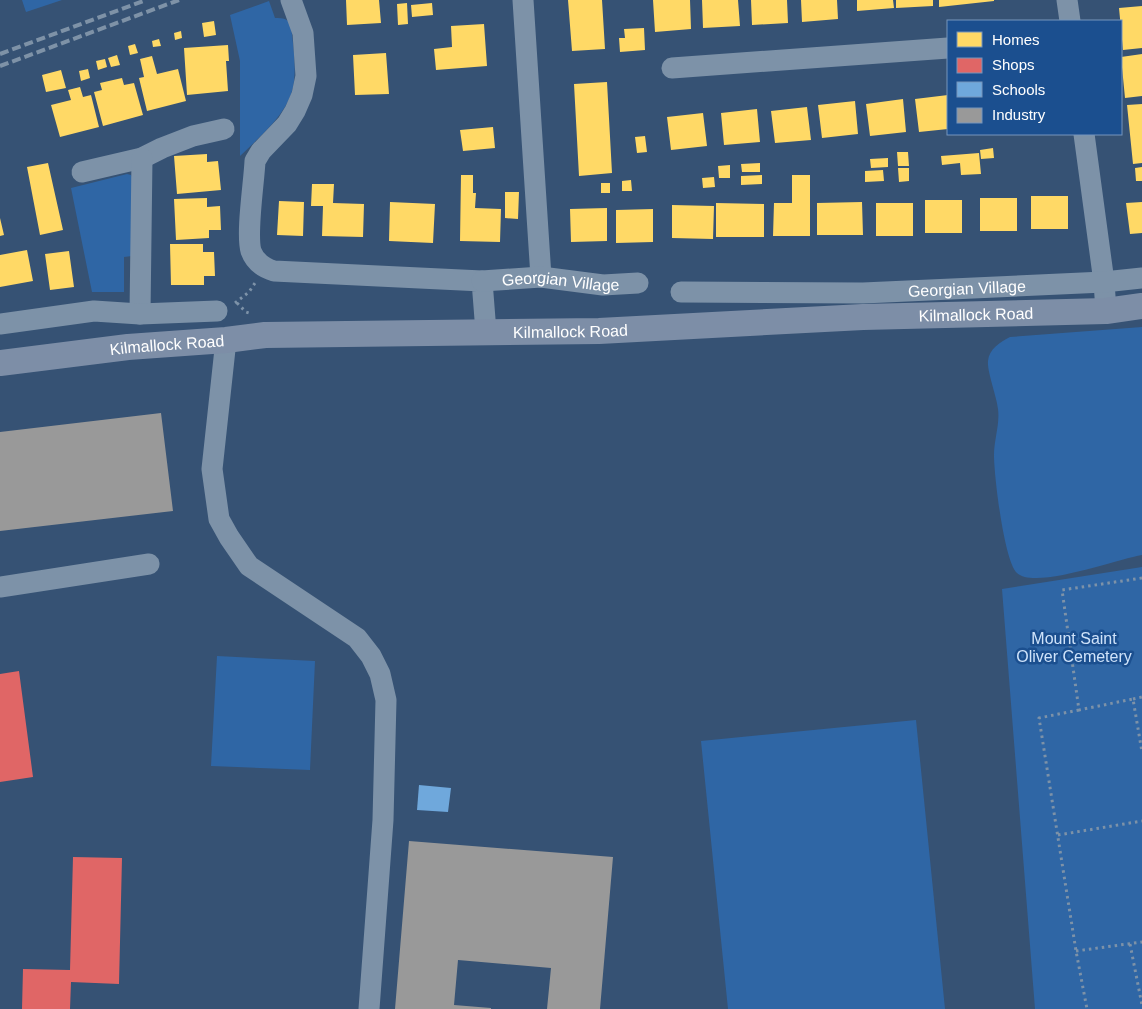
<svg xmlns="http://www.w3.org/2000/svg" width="1142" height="1009" font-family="Helvetica,sans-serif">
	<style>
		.green { fill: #2f66a5 }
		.homes { fill: #ffd966 }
		.shops { fill: #e06666 }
		.schools { fill: #6fa8dc }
		.industry { fill: #999 }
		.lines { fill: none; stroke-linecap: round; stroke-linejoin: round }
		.path { stroke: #7d92a8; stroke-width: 3; stroke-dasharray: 2.5 4; stroke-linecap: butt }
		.minor { stroke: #7d92a8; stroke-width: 21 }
		.major { stroke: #7d8ea7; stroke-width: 26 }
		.rail { stroke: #7e92a7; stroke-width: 4; stroke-dasharray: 9 4; stroke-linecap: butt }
		.labels { text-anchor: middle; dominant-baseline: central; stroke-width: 5; stroke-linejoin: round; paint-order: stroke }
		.street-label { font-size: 16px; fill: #fff; stroke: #1b4f8f }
		.park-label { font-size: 16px; fill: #cfe3fa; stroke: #1b4f8f }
	</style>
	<rect width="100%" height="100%" fill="#365274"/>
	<path class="green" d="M22 0H62L26 12Z
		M269 1 275 18C283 18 288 18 291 26 293 44 296 63 294 81 291 112 260 136 240 156V61L230 15Z
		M127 174 131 175 133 179 132 256 124 257V292H92L71 188Z
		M1142 327V555C1117 559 1035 590 1017 573 1004 561 994 475 994 455 994 440 1000 424 998 409 997 397 987 372 988 361 989 349 1000 342 1010 337Z
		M1142 567V1009H1035L1002 589Z
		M217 656 315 661 310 770 211 766Z
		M916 720 945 1009H728L701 741Z"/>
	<path class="homes" d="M346 0H379L381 23 347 25Z
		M568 0H602L605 49 572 51Z
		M653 0H690L691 29 655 32Z
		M702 0H738L740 26 703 28Z
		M751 0H787L788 23 752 25Z
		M801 0H837L838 19 802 22Z
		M857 0H893L894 8 857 11Z
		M896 0H933V6L896 8Z
		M939 0H994V1L939 7Z
		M407 3 408 24 398 25 397 4Z
		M432 3 433 15 412 17 411 5Z
		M1142 6V48L1123 50 1119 8Z
		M214 21 216 35 204 37 202 23Z
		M484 24 487 66 436 70 434 49 452 47 451 26Z
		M644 28 645 50 620 52 619 38H625L624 29Z
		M181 31 182 38 175 40 174 33Z
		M159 39 161 46 153 47 152 41Z
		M135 44 138 53 130 55 128 46Z
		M228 45 229 61H226L228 91 187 95 184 48Z
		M386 53 389 94 355 95 353 55Z
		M1142 54V96L1125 98 1121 57Z
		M117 55 120 65 111 67 108 58Z
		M152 56 157 74 178 69 186 101 147 111 139 78 144 77 140 59Z
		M105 59 107 67 98 70 96 61Z
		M88 69 90 78 81 81 79 71Z
		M61 70 66 88 46 92 42 75Z
		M122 78 124 85 134 83 143 115 103 126 94 92 102 90 100 83Z
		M607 82 612 173 579 176 574 84Z
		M80 87 83 97 91 95 99 127 60 137 51 105 71 100 68 90Z
		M948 95V129L919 132 915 99Z
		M903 99 906 132 870 136 866 104Z
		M855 101 858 134 822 138 818 105Z
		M1142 104V163L1133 164 1127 105Z
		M807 107 811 140 775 143 771 111Z
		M757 109 760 142 724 145 721 113Z
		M703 113 707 146 671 150 667 117Z
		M493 127 495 148 463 151 460 130Z
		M645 136 647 152 637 153 635 137Z
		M993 148 994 158 981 159 980 150Z
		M897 152H908L909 166H898Z
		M979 153 981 174 961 175 960 163 942 165 941 156Z
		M207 154V162L218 161 221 190 177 194 174 156Z
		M888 158V167L871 168 870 159Z
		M48 163 63 230 40 235 27 167Z
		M760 163V172H742L741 164Z
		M730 165V178H719L718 166Z
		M1142 167V181H1136L1135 168Z
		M898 168H909V181L899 182Z
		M883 170 884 181 865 182V171Z
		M461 175H473V193H476L475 208 501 209 500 242 460 241Z
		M762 175V184L741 185V176Z
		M792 175H810V236H773L774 203H792Z
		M714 177 715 187 703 188 702 178Z
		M631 180 632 191H622V181Z
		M601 183H610V193H601Z
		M312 184H334L333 203 364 204 363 237 322 236 323 206H311Z
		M505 192H519L518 219 505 218Z
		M1031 196H1068V229H1031Z
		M207 198V207L220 206 221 230H209V238L176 240 174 199Z
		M980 198H1017V231H980Z
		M925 200H962V233H925Z
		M279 201 304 202 303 236 277 235Z
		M390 202 435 204 433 243 389 241Z
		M862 202 863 235H817V203Z
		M1142 202V233L1130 234 1126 203Z
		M716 203 764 204V237H716Z
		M876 203H913V236H876Z
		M672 205 714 206 713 239 672 238Z
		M607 208V241L571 242 570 209Z
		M653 209V242L616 243V210Z
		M0 218 4 235 0 236Z
		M170 244H203V252H214L215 276H204V285H171Z
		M27 250 33 281 0 287V255Z
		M69 251 74 287 50 290 45 254Z"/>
	<path class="shops" d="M19 671 33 777 0 782V674Z
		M73 857 122 858 119 984 71 982 70 1009H22L23 969 70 970Z"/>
	<path class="schools" d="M419 785 451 788 448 812 417 810Z"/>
	<path class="industry" d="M161 413 173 511 0 531V432Z
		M409 841 613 857 600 1009H547L551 968 458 960 454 1005 491 1008V1009H395Z"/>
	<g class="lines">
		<path class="path" d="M235 303 249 292 255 283
			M237 303 246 312 249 313
			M1142 578 1062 590 1079 710 1133 699 1142 752
			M1133 699 1142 697
			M1079 710 1039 718 1076 951 1087 1009
			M1058 835 1142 821
			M1130 944 1142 1005
			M1076 951 1142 942"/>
		<g class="minor">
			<path d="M291 0 303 33 306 76 302 95 295 111 287 124 261 151 255 161C254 183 246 233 251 251 255 262 264 268 274 271L482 281 486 332"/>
			<path d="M523 0 541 277"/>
			<path d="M1067 0 1070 21"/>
			<path d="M672 68 948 48"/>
			<path d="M1084 134 1104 282 1106 311"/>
			<path d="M82 172 142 158 162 148 193 136 224 129"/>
			<path id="s1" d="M482 281 541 277 603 285 638 283"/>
			<path id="s2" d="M681 292 863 293 1104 282 1142 278"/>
			<path d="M140 314 142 158"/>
			<path d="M0 324 94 311 140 314 217 311"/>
			<path d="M226 340 212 469 219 519 229 537 249 566 357 638 371 656 380 674 386 700 383 820 369 1009"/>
			<path d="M0 587 149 564"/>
		</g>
		<path class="major" id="s3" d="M0 363 128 347 226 340 265 335 599 331 863 317 1106 311 1142 306"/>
		<path class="rail" d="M0 54 146 0
			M0 66 179 0"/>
	</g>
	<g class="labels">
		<g class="street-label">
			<text stroke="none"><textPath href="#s1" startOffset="79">Georgian Village</textPath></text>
			<text stroke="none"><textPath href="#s2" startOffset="286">Georgian Village</textPath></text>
			<text stroke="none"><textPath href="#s3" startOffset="978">Kilmallock Road</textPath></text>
			<text stroke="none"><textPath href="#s3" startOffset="572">Kilmallock Road</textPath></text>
			<text stroke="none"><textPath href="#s3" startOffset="168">Kilmallock Road</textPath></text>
		</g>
		<g class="park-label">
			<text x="1074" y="638">Mount Saint<tspan x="1074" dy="18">Oliver Cemetery</tspan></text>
		</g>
	</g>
	<rect x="947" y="20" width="175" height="115" fill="#1b4f8f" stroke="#7695bc"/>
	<rect x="957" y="32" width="25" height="15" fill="#ffd966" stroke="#7695bc"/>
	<text x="992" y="45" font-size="15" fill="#ffffff">Homes</text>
	<rect x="957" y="58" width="25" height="15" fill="#e06666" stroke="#7695bc"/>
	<text x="992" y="70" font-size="15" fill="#ffffff">Shops</text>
	<rect x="957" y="82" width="25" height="15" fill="#6fa8dc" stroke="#7695bc"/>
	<text x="992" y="95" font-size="15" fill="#ffffff">Schools</text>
	<rect x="957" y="108" width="25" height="15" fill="#999999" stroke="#7695bc"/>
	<text x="992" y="120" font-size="15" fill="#ffffff">Industry</text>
</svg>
